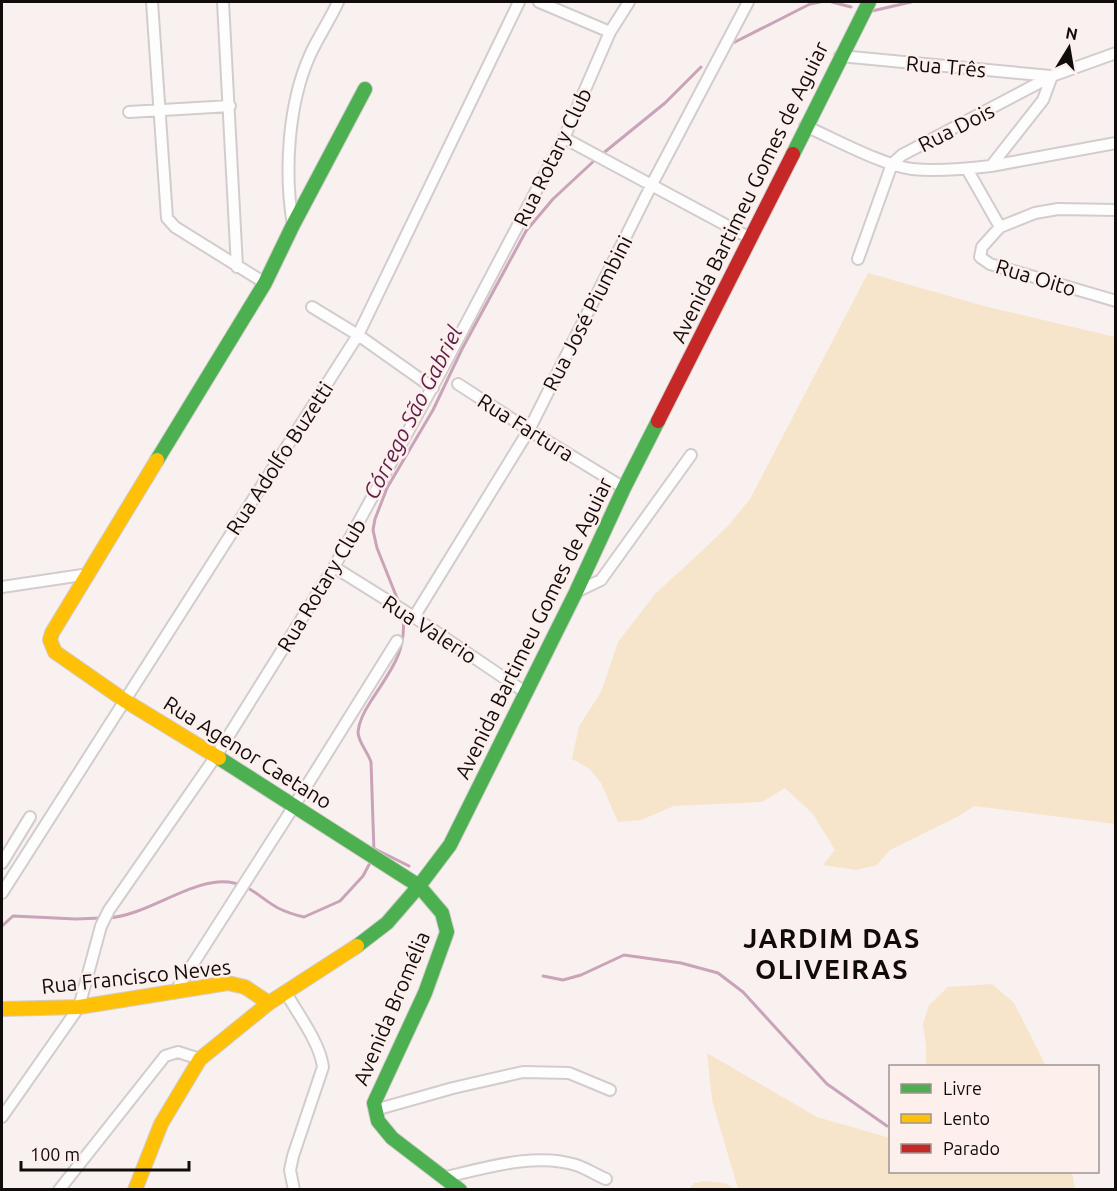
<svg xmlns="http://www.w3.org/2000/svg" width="1117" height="1191" font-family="Ubuntu,sans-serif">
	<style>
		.green { fill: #f6e5ca }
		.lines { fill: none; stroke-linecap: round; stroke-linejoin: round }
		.stream { stroke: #caa3b9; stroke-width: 3 }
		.street-casing { stroke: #d2cdcc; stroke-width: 14 }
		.fast-casing { stroke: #d2cdcc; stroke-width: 16 }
		.slow-casing { stroke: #d2cdcc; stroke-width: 16 }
		.jam-casing { stroke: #d2cdcc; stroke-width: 16 }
		.street { stroke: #fefdfd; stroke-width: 10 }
		.fast { stroke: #4caf50; stroke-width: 14 }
		.slow { stroke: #ffc107; stroke-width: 14 }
		.jam { stroke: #c62828; stroke-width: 14 }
		.labels { text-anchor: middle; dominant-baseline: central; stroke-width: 5; stroke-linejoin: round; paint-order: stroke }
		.street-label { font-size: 21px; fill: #100c0b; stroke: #fcefec }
		.water-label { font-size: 22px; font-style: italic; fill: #5e1e4a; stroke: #fcefec }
		.district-label { font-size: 27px; font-weight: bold; letter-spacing: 1.5px; fill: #100c0b; stroke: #fcefec }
	</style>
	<rect width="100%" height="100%" fill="#f8f1f0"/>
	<path class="green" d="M868 273 984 306 1115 337V824L974 806 959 816 890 850 877 865 856 870 823 865 835 850 813 814 785 788 762 802 674 806 641 820 618 822 601 783 590 769 572 759 579 726 601 692 618 642 656 593 704 549 729 525 750 499Z
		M992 984 1014 1003 1046 1066H926V1046L923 1024 929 1005 948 987Z
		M707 1053 817 1117 890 1138V1172H1072L1075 1189H738L712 1100Z
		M704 1181 725 1183 735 1189H689L694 1183Z"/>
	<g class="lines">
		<path class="stream" d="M832 2 851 7
			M872 11 911 2
			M733 43 810 4 820 2
			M601 155 665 103 701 67
			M399 603 377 548 373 530 375 519 387 488 433 410 462 349 526 231 553 199 596 159
			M375 849 409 866
			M374 852 371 762C368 752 358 742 358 732 359 721 365 710 371 701 390 671 407 653 403 615
			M107 918C149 916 196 874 234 883 251 886 263 900 278 908 286 912 295 915 304 917L340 901 363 876 371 861
			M2 926 13 916 76 919 101 918
			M543 976 563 980 581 975 624 955 681 963 718 973 743 992 827 1084 887 1126"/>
		<g class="street-casing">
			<path id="street" d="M152 2 167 218 175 227 265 283
				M223 2 237 267
				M539 2 610 32
				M840 56 1051 76
				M129 112 230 106
				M805 126C835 139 882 165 912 169 938 172 966 169 991 166L1043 100 1052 76
				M564 138 750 238
				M991 166 1116 143
				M967 169 1000 227
				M1116 210 1058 209 1035 213 1000 227 982 247 980 257 990 264 1116 301
				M293 225C284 172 288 104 310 55 318 37 330 20 338 2
				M858 259 892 164 902 155 1052 76 1116 53
				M312 307 358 335 433 388
				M458 384 529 430 624 488
				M334 567 414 617 525 692
				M2 587 89 574
				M576 592 601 580 691 455
				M414 617 529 430 651 186 748 2
				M2 863 30 817
				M2 893 358 335 519 2
				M175 992 294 806 397 641
				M286 993C298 1014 320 1043 323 1067L293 1156 290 1170 294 1190
				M375 1110 453 1088 523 1072 569 1073 610 1090
				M2 1117 79 1007 101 926 109 910 216 756 334 567 440 373 564 138 610 32 629 2
				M446 1177C485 1168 537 1152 576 1165 586 1168 596 1175 606 1179
				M59 1190 165 1056 178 1052 200 1059"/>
		</g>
		<g class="fast-casing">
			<path id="fast" d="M793 154 869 2
				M157 460 265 283 293 225 365 89
				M219 758 419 886 442 913 447 932 425 993 374 1103 378 1121 392 1138 460 1190
				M357 946 387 923 419 886 450 845 576 592 624 488 658 421"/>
		</g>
		<g class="slow-casing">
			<path id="slow" d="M157 460 52 633 50 640 55 652 124 700 219 758
				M2 1009 79 1007 228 983 245 987 269 1003
				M135 1190 161 1124 200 1059 269 1003 357 946"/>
		</g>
		<g class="jam-casing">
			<path id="jam" d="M658 421 793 154"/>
		</g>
		<use href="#street" class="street"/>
		<use href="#fast" class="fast"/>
		<use href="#slow" class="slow"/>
		<use href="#jam" class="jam"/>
	</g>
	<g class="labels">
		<g class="street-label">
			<text transform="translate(946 66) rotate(5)">Rua Três</text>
			<text transform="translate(956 127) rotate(-27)">Rua Dois</text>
			<text transform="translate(552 157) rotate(-64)">Rua Rotary Club</text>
			<text transform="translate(749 192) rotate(-64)">Avenida Bartimeu Gomes de Aguiar</text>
			<text transform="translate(1036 277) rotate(17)">Rua Oito</text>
			<text transform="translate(587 313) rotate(-63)">Rua José Piumbini</text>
			<text transform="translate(526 427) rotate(32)">Rua Fartura</text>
			<text transform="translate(279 458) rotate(-57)">Rua Adolfo Buzetti</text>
			<text transform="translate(321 585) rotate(-59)">Rua Rotary Club</text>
			<text transform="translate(533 628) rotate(-64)">Avenida Bartimeu Gomes de Aguiar</text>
			<text transform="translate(430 629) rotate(33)">Rua Valerio</text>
			<text transform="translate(248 752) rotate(32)">Rua Agenor Caetano</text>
			<text transform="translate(136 976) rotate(-6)">Rua Francisco Neves</text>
			<text transform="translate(391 1008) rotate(-67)">Avenida Bromélia</text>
		</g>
		<g class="water-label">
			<text transform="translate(412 412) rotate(-63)">Córrego São Gabriel</text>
		</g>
		<g class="district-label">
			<text x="832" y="938">JARDIM DAS<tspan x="832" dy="31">OLIVEIRAS</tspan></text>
		</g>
	</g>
	<rect width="1117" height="1191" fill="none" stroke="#100c0b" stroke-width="6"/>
	<rect x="889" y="1065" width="210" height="108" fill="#fcefec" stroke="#9e9492" stroke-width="1.5"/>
	<rect x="901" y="1084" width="30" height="9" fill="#4caf50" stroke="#9e9492" stroke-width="1.5"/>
	<text x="943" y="1095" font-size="18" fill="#100c0b">Livre</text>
	<rect x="901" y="1114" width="30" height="9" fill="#ffc107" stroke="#9e9492" stroke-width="1.5"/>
	<text x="943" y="1125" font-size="18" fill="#100c0b">Lento</text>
	<rect x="901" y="1144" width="30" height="9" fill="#c62828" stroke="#9e9492" stroke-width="1.5"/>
	<text x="943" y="1155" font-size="18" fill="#100c0b">Parado</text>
	<g transform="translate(1069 48) rotate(11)" stroke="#fcefec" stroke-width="4.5" paint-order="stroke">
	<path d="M0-4.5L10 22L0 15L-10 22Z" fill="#100c0b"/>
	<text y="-9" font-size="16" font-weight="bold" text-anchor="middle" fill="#100c0b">N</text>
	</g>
	<path d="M21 1161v9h168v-9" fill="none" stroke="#100c0b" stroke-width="3"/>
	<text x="30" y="1161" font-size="18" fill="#100c0b" stroke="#fcefec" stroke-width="4.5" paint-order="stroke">100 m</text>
</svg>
